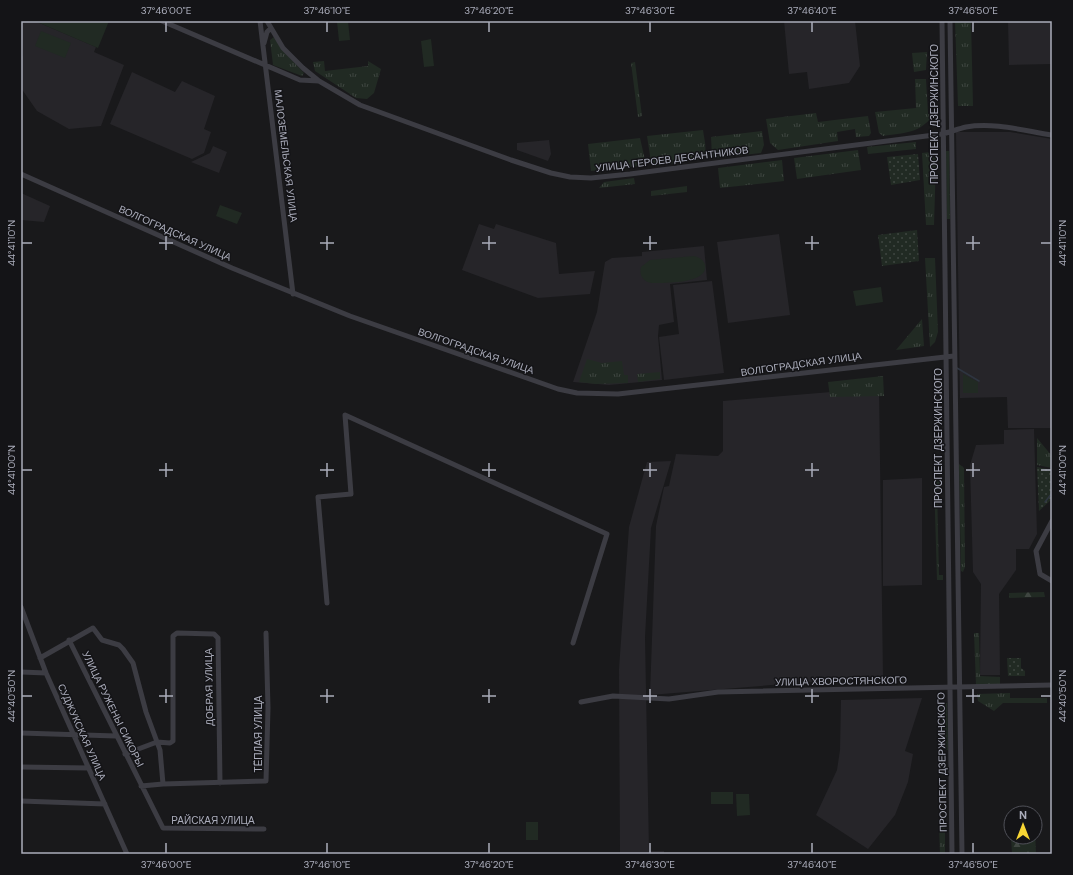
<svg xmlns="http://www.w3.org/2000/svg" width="1073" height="875" font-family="'DM Sans',sans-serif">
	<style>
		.built { fill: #262529 }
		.grass { fill: url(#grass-tufts) }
		.forest { fill: url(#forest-firs) }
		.park { fill: url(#park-dots) }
		.garden { fill: #212a23 }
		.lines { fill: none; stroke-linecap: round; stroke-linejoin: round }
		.stream { stroke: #2e3540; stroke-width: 1.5 }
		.minor { stroke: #3c3c43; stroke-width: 5 }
		.ticks { fill: none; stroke: #abadbb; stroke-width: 1.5 }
		.labels { text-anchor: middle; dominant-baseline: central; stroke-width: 3; stroke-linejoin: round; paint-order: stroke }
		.street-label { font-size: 10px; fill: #abadbb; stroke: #141417 }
		.neatline { fill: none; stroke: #abadbb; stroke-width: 1.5 }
		.ticks-label { font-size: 10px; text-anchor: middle; fill: #abadbb }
	</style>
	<defs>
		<pattern id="grass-tufts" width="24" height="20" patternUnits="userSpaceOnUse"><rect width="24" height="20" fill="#212a23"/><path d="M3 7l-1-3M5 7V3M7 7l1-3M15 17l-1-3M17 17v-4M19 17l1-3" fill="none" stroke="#3f4641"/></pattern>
		<pattern id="forest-firs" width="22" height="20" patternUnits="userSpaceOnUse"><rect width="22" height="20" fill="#212a23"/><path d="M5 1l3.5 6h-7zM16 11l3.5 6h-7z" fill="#3f4641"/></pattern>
		<pattern id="park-dots" width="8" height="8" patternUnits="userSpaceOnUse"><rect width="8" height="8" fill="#212a23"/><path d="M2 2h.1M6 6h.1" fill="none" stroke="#3f4641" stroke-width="1.8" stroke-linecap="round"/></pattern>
	</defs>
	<rect width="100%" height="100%" fill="#19191b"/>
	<path class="built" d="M21 21H35L96 47 94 52 124 65 101 126 69 129 37 111 21 88V59L23 55Z
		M784 21H855L860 66 849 83 809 89 807 72 789 74Z
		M1008 21H1052V64L1009 65Z
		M132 72 175 92 182 81 215 96 204 129 211 132 204 153 192 159 110 124Z
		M956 132H1010L1052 139V428H1008L1007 397 960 398Z
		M549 140 551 154 548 161 517 150V143Z
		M213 146 227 152 219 173 191 162 210 153Z
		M21 193 50 206 44 222 21 220Z
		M479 224 494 229 496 224 556 243 559 274 595 271 590 294 538 298 462 270Z
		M779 234 790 315 728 323 717 242Z
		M704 246 707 280 670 284 674 322 659 325 658 336 662 380 609 385 573 382 597 312 605 262 612 258 642 256V252Z
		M712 281 724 373 664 380 659 337 679 334 673 285Z
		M879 388 883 676 650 695 656 526 664 487 669 486 676 454 718 456 723 451V401Z
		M1034 429 1037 534 1029 549H1016V570L999 594 1000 675H980L981 584 973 572 970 465 976 445 1004 444V430Z
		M671 461 651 528 645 637 649 851H664V854H620L619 669 629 527 647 462Z
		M922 478V585L883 586V480Z
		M922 698 905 751 913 754 908 782 895 815 868 849 816 815 837 770 840 750 841 700Z"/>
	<path class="grass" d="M955 21H971L973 106H958Z
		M274 37 285 53 304 73 302 76 273 65 270 40Z
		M927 52 926 70 914 72 912 53Z
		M324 61 325 71 368 66V61L381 69 374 93 367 99 356 98 315 71 313 62Z
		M635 62 642 116 638 117 631 63Z
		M915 79H926L928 114H935C918 134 908 132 883 136L879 133 875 112 916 108Z
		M816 113 818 122 868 116 871 133 869 136 856 137 855 129 837 132 838 141 778 150 770 143 766 119Z
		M703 130C704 139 709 153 701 159L655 166 651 162 647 136Z
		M762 131 764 145 761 153 716 158 712 156 711 137Z
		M640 138 645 160 640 166 591 171 588 144Z
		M916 142V149L868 154 867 147Z
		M858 150 861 170 797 179 794 158Z
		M946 151H949L950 219H947Z
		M931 152 936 159 934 225H926L922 153Z
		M782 160 784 181 720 188 718 168Z
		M634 178 635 184 599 188 604 182Z
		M687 186V192L651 196V191Z
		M925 258H935L938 332 935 342 930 347Z
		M922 319 924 346 896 350Z
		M587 359 602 363 622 361 624 375H628V383L596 384 579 382Z
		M660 372V379L638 382 637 374Z
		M883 376 884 396 830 397 828 382Z
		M1037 438 1052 456V468L1037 465Z
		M959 464 964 468 965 567 963 572 961 571Z
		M934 479H941L942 487H937L939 575H943V580H937Z
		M974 633H979L980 676 1000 677V685H976Z
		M1010 693V698H1047V703H1003L994 711 978 701 977 694Z
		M940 703H947L948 750H945Z
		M945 818V854H940L939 826Z"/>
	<path class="forest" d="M1044 592 1045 597 1009 598V593Z
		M1035 828 1036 854H1012L1011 837H1035Z"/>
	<path class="park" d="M918 154 920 180 891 185 887 157Z
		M917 230 919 261 882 266 878 235Z
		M1037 467 1052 470V499L1039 511Z
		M1007 658H1021V668L1025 671V676H1008Z"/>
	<path class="garden" d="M35 21H109L98 48Z
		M348 21 350 40 339 41 337 22Z
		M41 31 71 43 65 58 35 46Z
		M431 39 434 66 424 67 421 41Z
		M220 205 242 213 237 224 216 216Z
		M694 256C699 257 704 260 705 265 709 284 664 283 652 283 643 282 639 275 641 267L650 260Z
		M881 287 883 302 856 306 853 291Z
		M963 374 978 382V393H963Z
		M711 792H733V804H711Z
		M736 794H749L750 815 737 816Z
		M526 822H538V840H526Z"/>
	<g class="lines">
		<path class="stream" d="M957 368 979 381
			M1045 502 1052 493"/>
		<path class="minor" d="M162 21 300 80 319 81
			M260 21 293 294
			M267 21 283 48 303 68 319 81 360 105 511 160 551 173 570 177 591 178 630 174 942 134C950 132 958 129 966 127 994 122 1025 131 1052 135
			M942 21 952 854
			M950 21 962 854
			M264 43 267 32 270 29
			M21 174 232 268 350 316 558 389 577 393 618 394 954 356
			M1052 521 1036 551 1040 574 1052 581
			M327 603 318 497 351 494 345 415 607 534 573 643
			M21 607 46 673 127 854
			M69 640 163 828 264 829
			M40 658 93 628 102 640 119 645 123 649 133 663 146 712 160 750 163 784
			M21 672 46 673
			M581 702 613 696 669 699 718 692 1052 685
			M21 733 116 736
			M125 754 157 742 170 743 173 741V636L177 633 214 634 218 638 220 783
			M21 767 89 768
			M141 786 163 784 266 781 268 708 266 633
			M21 801 105 804"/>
	</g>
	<path class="ticks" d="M166 22V32M327 22V32M489 22V32M650 22V32M812 22V32M973 22V32M166 236V250M327 236V250M489 236V250M650 236V250M812 236V250M973 236V250M22 243H32M159 243H173M320 243H334M482 243H496M643 243H657M805 243H819M966 243H980M1041 243H1051M166 463V477M327 463V477M489 463V477M650 463V477M812 463V477M973 463V477M22 470H32M159 470H173M320 470H334M482 470H496M643 470H657M805 470H819M966 470H980M1041 470H1051M166 689V703M327 689V703M489 689V703M650 689V703M812 689V703M973 689V703M22 696H32M159 696H173M320 696H334M482 696H496M643 696H657M805 696H819M966 696H980M1041 696H1051M166 843V853M327 843V853M489 843V853M650 843V853M812 843V853M973 843V853"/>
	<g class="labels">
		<g class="street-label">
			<text transform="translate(934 114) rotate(-90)">ПРОСПЕКТ ДЗЕРЖИНСКОГО</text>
			<text transform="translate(286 156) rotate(83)">МАЛОЗЕМЕЛЬСКАЯ УЛИЦА</text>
			<text transform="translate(672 159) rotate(-7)">УЛИЦА ГЕРОЕВ ДЕСАНТНИКОВ</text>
			<text transform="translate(175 233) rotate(24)">ВОЛГОГРАДСКАЯ УЛИЦА</text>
			<text transform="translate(476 351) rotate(19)">ВОЛГОГРАДСКАЯ УЛИЦА</text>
			<text transform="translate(801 364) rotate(-8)">ВОЛГОГРАДСКАЯ УЛИЦА</text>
			<text transform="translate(938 438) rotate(-90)">ПРОСПЕКТ ДЗЕРЖИНСКОГО</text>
			<text transform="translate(841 681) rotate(-1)">УЛИЦА ХВОРОСТЯНСКОГО</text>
			<text transform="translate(209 687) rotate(-91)">ДОБРАЯ УЛИЦА</text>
			<text transform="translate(113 709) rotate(64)">УЛИЦА РУЖЕНЫ СИКОРЫ</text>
			<text transform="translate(82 732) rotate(66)">СУДЖУКСКАЯ УЛИЦА</text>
			<text transform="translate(258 734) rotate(-90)">ТЁПЛАЯ УЛИЦА</text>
			<text transform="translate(942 762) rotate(-91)">ПРОСПЕКТ ДЗЕРЖИНСКОГО</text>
			<text x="213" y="820">РАЙСКАЯ УЛИЦА</text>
		</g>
	</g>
	<rect width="1073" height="875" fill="none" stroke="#141417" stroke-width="44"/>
	<g transform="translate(1023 825)"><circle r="19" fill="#141417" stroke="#505159"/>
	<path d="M0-3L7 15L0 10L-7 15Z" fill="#f8d634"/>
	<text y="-6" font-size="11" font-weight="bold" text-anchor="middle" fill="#abadbb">N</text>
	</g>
	<rect x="22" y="22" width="1029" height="831" class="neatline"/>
	<g class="ticks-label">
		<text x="166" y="14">37°46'00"E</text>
		<text x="327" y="14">37°46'10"E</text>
		<text x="489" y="14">37°46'20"E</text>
		<text x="650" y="14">37°46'30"E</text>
		<text x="812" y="14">37°46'40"E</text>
		<text x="973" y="14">37°46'50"E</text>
		<text transform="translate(11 243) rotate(-90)" y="4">44°41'10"N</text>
		<text transform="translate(1062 243) rotate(-90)" y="4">44°41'10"N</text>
		<text transform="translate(11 470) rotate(-90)" y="4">44°41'00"N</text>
		<text transform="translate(1062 470) rotate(-90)" y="4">44°41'00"N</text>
		<text transform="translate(11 696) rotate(-90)" y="4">44°40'50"N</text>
		<text transform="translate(1062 696) rotate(-90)" y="4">44°40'50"N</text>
		<text x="166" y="868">37°46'00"E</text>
		<text x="327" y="868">37°46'10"E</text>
		<text x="489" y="868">37°46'20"E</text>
		<text x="650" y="868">37°46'30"E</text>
		<text x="812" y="868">37°46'40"E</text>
		<text x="973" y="868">37°46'50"E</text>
	</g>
</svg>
